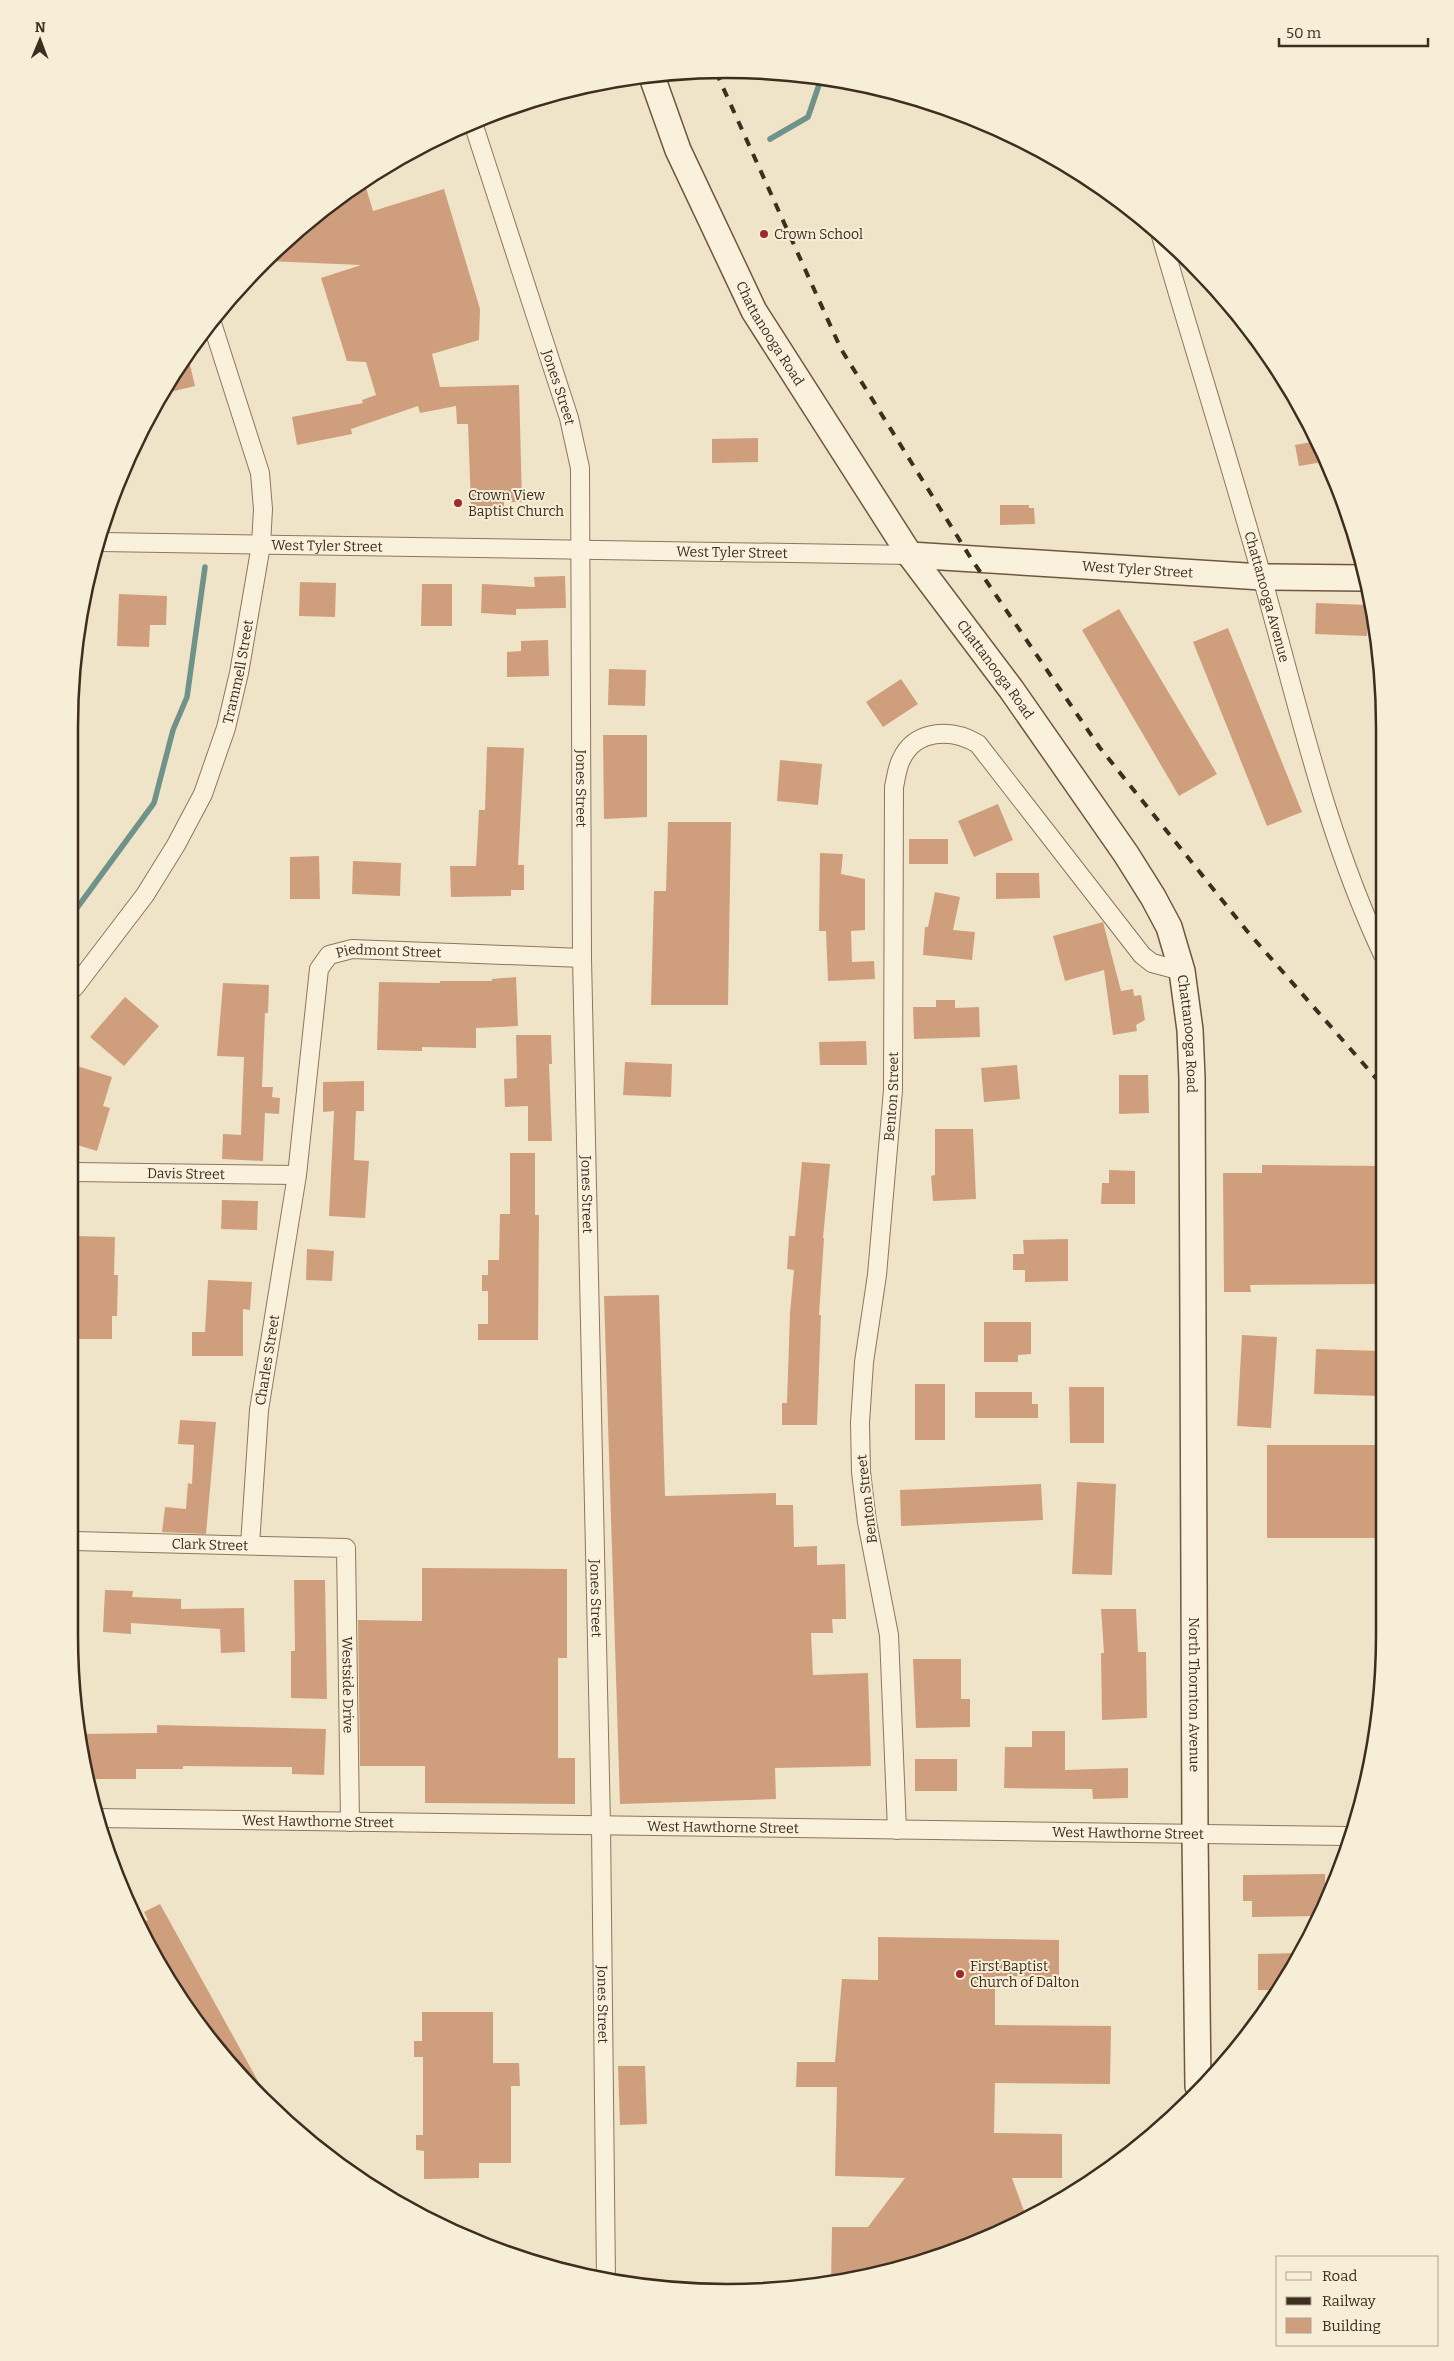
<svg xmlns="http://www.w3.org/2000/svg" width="1454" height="2361" font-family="Bitter,serif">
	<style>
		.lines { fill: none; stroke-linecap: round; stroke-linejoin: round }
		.stream { stroke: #6f938a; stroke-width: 5.5 }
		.building { fill: #cf9f7d }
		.street-casing { stroke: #8d765c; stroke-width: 20 }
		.secondary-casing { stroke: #6f573f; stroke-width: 28 }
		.street { stroke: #faf1dc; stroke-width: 18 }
		.secondary { stroke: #faf1dc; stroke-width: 25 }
		.rail { stroke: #3d2e20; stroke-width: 4; stroke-dasharray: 9 9; stroke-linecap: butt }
		.poi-dot { fill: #9e2a2b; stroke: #f7eed8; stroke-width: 2 }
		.labels { text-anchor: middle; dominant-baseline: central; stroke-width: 4; stroke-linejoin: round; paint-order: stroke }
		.poi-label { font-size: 14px; fill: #3d2e20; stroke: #f7eed8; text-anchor: start }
		.street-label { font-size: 14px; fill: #3d2e20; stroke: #f7eed8 }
		.rim { fill: none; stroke: #3d2e20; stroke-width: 2.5 }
	</style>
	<rect width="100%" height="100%" fill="#f0e4c8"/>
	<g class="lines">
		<path class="stream" d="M770 139 808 117 821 79
			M74 912 154 803 173 730 187 697 205 567"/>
	</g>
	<path class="building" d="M364 181 373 211 444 189 480 309 479 340 432 354 440 387 519 385 522 502H504V514H489V506H471L468 424H457L456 406 420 413 418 406 351 429 352 434 297 445 292 417 363 403 362 400 376 395 366 362 347 361 321 278 361 265 266 261 293 232Z
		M188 356 195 386 166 393 179 370Z
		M758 438V462L712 463V439Z
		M1317 441 1323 462 1299 466 1295 445Z
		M1000 505H1029V508H1034L1035 524 1000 525Z
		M565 576 566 608 516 609V615L481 613 482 584 535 587 534 577Z
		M300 582 336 583 335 617 299 616Z
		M422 584H452V626H421Z
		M119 594 167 596 166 625H150L149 647 117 646Z
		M1316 603 1368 605 1367 636 1315 634Z
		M1119 609 1217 774 1179 796 1082 630Z
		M1228 628 1302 812 1267 826 1193 642Z
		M548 640 549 676 507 677V652L521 651V641Z
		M609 669 646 670 645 706 608 705Z
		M901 679 918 704 883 727 866 702Z
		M603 735H647V817L604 819Z
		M487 747 524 748 518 865H524V890H511V896L451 897 450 866H476L479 810H485Z
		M780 760 822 764 818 805 777 801Z
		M998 804 1013 840 974 857 958 821Z
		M668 822H731L728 1005H651L654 891H666Z
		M909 839H948V864H909Z
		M820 853 843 854 841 874 865 879V930L851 931 852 962 874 961 875 979 828 981 826 931H819Z
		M319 856 320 899H290V857Z
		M353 861 401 863 400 896 352 894Z
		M996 873H1039L1040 898 996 899Z
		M935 892 960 897 953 930 975 932 972 960 923 955 925 927H928Z
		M1103 922 1121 991 1133 989 1134 996 1141 995 1145 1020 1136 1025 1137 1031 1113 1035 1104 970 1065 981 1053 936Z
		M516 977 518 1026 476 1028V1048L422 1047V1051L377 1050 379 982 440 983V981H492V979Z
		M223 983 269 985 268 1013H265L262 1087H273L272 1097 280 1098 279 1114 265 1113 263 1161 222 1159 223 1134 241 1135 244 1057 217 1056Z
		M125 997 159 1026 124 1066 90 1037Z
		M936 1000H955V1008L979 1007 980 1037 914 1039 913 1007H936Z
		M516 1035H551L552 1064H549L552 1141H528V1106L505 1107 504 1079 517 1078Z
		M866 1041 867 1065H820L819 1042Z
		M625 1062 672 1064 671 1097 623 1095Z
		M74 1065 112 1077 103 1106 110 1108 97 1151 74 1144V1110L79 1097 74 1095Z
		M1017 1065 1020 1099 984 1102 981 1068Z
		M1119 1075H1148L1149 1113 1119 1114Z
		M364 1081V1111H356L354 1160 369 1161 365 1218 329 1216 334 1111 323 1112V1082Z
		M935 1129H973L976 1199 933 1201 931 1176 935 1175Z
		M510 1153H535V1215H539L538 1340H478V1324H488V1291H482V1275H488V1260H499L500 1214H510Z
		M802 1162 830 1164 823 1238H824L819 1315H821L817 1425H782V1403H787L790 1313 794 1270 787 1269 789 1236H795Z
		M1262 1165 1382 1166 1381 1284 1250 1285 1251 1292H1224L1223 1173H1262Z
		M1109 1170 1135 1171V1204H1101L1102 1183H1109Z
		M222 1200 258 1201 257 1230 221 1229Z
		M74 1236 115 1237 114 1275H118L117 1316H112V1339H74Z
		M1068 1239V1281L1025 1282V1270H1013V1254H1024L1023 1240Z
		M307 1249 334 1251 332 1281 306 1280Z
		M208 1280 252 1282 250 1310 243 1309V1356H192V1332H205Z
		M659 1295 665 1496 776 1493V1505H793L794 1547 817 1546V1565L845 1564 846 1619H832L833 1633H811L813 1675 868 1673 871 1766 775 1768 776 1799 620 1804 604 1296Z
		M984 1322H1031V1354L1018 1355V1362H984Z
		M1242 1335 1277 1337 1271 1428 1237 1426Z
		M1316 1349 1381 1351V1396L1314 1394Z
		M915 1384H945V1440H915Z
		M1069 1387H1104V1443H1070Z
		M975 1392H1032V1404H1038V1418H975Z
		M180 1420 216 1422 206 1534 162 1532 165 1507 186 1509 188 1483 192 1484 194 1445 178 1444Z
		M1267 1445H1381L1380 1538H1267Z
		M1077 1482 1116 1484 1112 1575 1072 1574Z
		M1041 1484 1043 1520 901 1526 900 1490Z
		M422 1568 567 1569V1658H558V1758H575V1804L425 1803V1766H360L358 1620 422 1621Z
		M294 1580H325L327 1699 291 1698V1651H295Z
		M105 1590 133 1591 132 1597 181 1599V1609L244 1608 245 1652 221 1653 220 1629 131 1623V1634L103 1632Z
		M1101 1609H1136L1138 1652H1146L1147 1718 1102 1720 1101 1653H1104Z
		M913 1659H961V1699H970V1727L916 1728Z
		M157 1725 326 1729 324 1775 292 1774V1767L183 1766V1769H136V1779H88L78 1734 157 1733Z
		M1032 1731H1065V1770L1128 1768V1798L1093 1799 1092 1789 1004 1788 1005 1747H1032Z
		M915 1759H957V1791H915Z
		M1325 1874V1903L1318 1916 1252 1917V1901H1243V1875Z
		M160 1904 258 2081 254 2084 205 2034 137 1926 148 1920 144 1912Z
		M878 1937 1059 1940V1977L995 1976V2025L1111 2026 1110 2084 995 2083 994 2133 1062 2134V2178H1012L1027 2219 1018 2224 938 2257 831 2282 832 2227H868L905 2178 835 2176 837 2087H796L797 2062H835L842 1979 878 1980Z
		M1296 1953 1275 1990H1258V1954Z
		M422 2012H493V2063H519L520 2086H511V2163H479V2178L424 2179V2151L416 2150V2135H423V2057H414V2041H422Z
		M618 2066H645L647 2124 620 2125Z"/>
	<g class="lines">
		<g class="street-casing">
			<g id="street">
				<path id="s1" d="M473 123 569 418 580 468 582 958 601 1825 606 2280"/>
				<path id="s2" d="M1161 236C1194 349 1230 463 1262 577 1298 705 1326 834 1383 955"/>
				<path id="s3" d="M101 542 910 555"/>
				<path id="s4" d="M74 988 145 895 176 845 203 794 226 728 239 673 261 545 263 509 260 473 211 320"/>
				<path id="s5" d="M74 1172 297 1175"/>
				<path id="s6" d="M74 1541 346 1548 350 1822"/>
				<path id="s7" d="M250 1545 259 1410 297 1175 319 969 329 955 352 949 582 958"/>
				<path id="s8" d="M97 1818 1348 1836"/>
				<path id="s9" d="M897 1830 889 1635 867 1522 861 1472 860 1423 864 1362 877 1275 893 1090 894 787C896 778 897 768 901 760 915 729 952 728 978 744L1142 955 1152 963 1182 971"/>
			</g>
		</g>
		<g class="secondary-casing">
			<g id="secondary">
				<path id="s10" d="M651 74 678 150 754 311 910 555 1011 689 1126 854 1153 897 1169 927 1182 971 1190 1030 1192 1078 1195 1835 1198 2086"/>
				<path id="s11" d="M910 555 1262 577 1363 578"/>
			</g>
		</g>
		<use href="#street" class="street"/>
		<use href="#secondary" class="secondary"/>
		<path class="rail" d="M716 72 841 349 972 560 1100 748 1247 931 1382 1085"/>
	</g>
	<g class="poi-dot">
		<circle cx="764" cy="234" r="5"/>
		<circle cx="458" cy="503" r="5"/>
		<circle cx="960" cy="1974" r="5"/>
	</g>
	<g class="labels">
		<g class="poi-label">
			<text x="774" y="234">Crown School</text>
			<text x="468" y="495">Crown View<tspan x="468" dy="16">Baptist Church</tspan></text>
			<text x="970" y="1966">First Baptist<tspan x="970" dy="16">Church of Dalton</tspan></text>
		</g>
		<g class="street-label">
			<text stroke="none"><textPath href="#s10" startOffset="286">Chattanooga Road</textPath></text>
			<text stroke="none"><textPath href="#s1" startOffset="278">Jones Street</textPath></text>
			<text stroke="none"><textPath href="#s3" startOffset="226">West Tyler Street</textPath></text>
			<text stroke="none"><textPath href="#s3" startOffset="631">West Tyler Street</textPath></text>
			<text stroke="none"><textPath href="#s11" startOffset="228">West Tyler Street</textPath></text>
			<text stroke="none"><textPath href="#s2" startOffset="376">Chattanooga Avenue</textPath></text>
			<text stroke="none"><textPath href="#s10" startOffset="691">Chattanooga Road</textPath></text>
			<text stroke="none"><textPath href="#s4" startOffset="361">Trammell Street</textPath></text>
			<text stroke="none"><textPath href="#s1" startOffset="682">Jones Street</textPath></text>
			<text stroke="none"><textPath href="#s7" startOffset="658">Piedmont Street</textPath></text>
			<text stroke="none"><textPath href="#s10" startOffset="1111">Chattanooga Road</textPath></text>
			<text stroke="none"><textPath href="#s9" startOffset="738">Benton Street</textPath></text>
			<text stroke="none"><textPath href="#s5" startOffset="112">Davis Street</textPath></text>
			<text stroke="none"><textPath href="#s1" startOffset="1088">Jones Street</textPath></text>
			<text stroke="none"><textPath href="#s7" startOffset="186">Charles Street</textPath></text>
			<text transform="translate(867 1499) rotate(-97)">Benton Street</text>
			<text stroke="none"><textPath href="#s6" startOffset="136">Clark Street</textPath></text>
			<text stroke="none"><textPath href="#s1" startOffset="1492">Jones Street</textPath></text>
			<text stroke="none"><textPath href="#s6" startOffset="409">Westside Drive</textPath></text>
			<text stroke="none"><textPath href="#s10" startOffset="1772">North Thornton Avenue</textPath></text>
			<text stroke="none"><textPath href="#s8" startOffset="221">West Hawthorne Street</textPath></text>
			<text stroke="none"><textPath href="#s8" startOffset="626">West Hawthorne Street</textPath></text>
			<text stroke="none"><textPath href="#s8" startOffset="1031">West Hawthorne Street</textPath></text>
			<text stroke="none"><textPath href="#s1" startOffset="1898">Jones Street</textPath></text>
		</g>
	</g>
	<path d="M0 0H1454V2361H0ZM727 78H727A649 649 0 0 1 1376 727V1635A649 649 0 0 1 727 2284H727A649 649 0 0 1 78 1635V727A649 649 0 0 1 727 78Z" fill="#f7eed8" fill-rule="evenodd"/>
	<path class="rim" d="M727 78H727A649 649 0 0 1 1376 727V1635A649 649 0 0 1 727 2284H727A649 649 0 0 1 78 1635V727A649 649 0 0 1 727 78Z"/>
	<rect x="1276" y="2256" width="162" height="90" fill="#f7eed8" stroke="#ada18e"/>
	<rect x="1286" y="2272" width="25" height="8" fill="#faf1dc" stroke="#ada18e"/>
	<text x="1322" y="2281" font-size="15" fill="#3d2e20">Road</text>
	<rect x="1286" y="2297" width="25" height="8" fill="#3d2e20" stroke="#ada18e"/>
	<text x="1322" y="2306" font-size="15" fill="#3d2e20">Railway</text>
	<rect x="1286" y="2318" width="25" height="15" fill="#cf9f7d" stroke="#ada18e"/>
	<text x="1322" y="2331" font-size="15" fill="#3d2e20">Building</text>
	<g transform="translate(40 40) rotate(1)" stroke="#f7eed8" stroke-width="4" paint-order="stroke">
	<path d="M0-4L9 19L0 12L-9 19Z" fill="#3d2e20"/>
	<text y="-8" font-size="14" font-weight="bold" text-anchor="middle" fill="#3d2e20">N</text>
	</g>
	<path d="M1279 38v8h149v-8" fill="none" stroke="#3d2e20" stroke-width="2.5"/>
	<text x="1286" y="38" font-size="15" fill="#3d2e20" stroke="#f7eed8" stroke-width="4" paint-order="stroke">50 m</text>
</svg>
